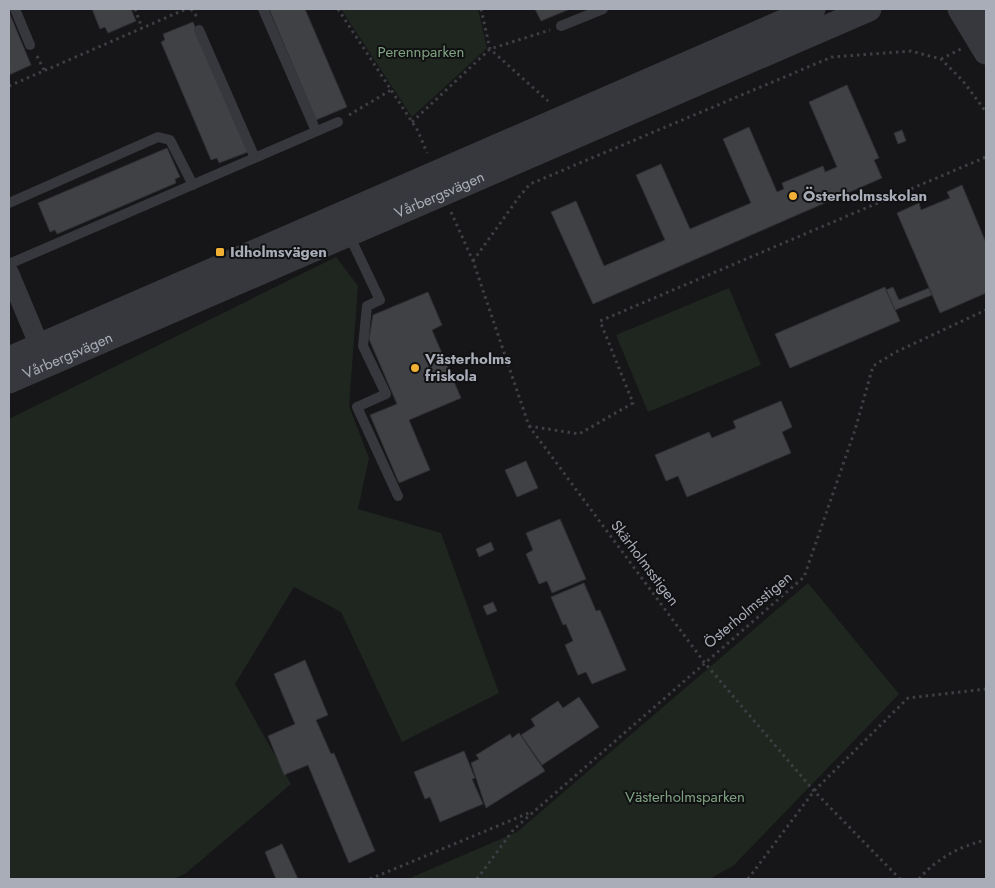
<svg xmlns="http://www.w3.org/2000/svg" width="995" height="888" font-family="Jost,sans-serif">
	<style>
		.green { fill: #1e261f }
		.building { fill: #404145; stroke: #303034 }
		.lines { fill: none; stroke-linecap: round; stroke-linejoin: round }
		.path { stroke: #3d3f44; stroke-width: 3; stroke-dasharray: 2.5 4; stroke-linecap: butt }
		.service { stroke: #37383d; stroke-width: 10 }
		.minor { stroke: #37383d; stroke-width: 20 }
		.tertiary { stroke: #37383d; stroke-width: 25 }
		.poi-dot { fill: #f2b134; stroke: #111113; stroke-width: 2 }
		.labels { text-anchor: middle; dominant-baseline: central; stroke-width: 4; stroke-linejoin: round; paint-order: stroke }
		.park-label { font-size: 15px; fill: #7fa381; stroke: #111113 }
		.street-label { font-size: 15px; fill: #a8adb8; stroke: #111113 }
		.poi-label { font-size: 15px; font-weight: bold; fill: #a8adb8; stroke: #111113; text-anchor: start }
	</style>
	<rect width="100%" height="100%" fill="#161618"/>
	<path class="green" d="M341 9H478L487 48 412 117Z
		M336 257 358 286 349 406 369 458 358 509 441 533 499 693 402 742 341 612 294 587 235 684 291 784 185 874 173 879H14L9 878V419Z
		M729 288 761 365 648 412 616 335Z
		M808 583 899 694 733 866 709 879H408L517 832Z"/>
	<path class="building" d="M92 9H131L136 21 108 33 105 27 100 29Z
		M269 9H305L347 107 316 120Z
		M535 9H570L541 21Z
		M9 12 31 65 9 75Z
		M193 22 248 152 219 163 217 158 211 160 161 42 165 40 163 34Z
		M847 85 879 158 874 160 882 178 593 304 551 212 576 201 604 266 665 240 636 175 661 164 690 229 751 203 723 139 749 127 777 192 784 189 782 183 823 166 825 172 837 167 809 102Z
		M902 130 906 141 898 144 894 133Z
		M167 148 180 177 175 179 176 183 57 234 55 230 50 232 38 203Z
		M962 185 986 243V293L940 313 897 213 919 203 921 210 950 198 947 192Z
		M885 287 900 321 790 368 775 334Z
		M893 287 899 300 929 288 932 295 895 310 886 290Z
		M428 292 442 325 432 330 461 398 409 420 430 470 399 483 370 415 397 404 369 339 373 315Z
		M781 401 792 427 782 432 791 453 687 497 678 476 666 481 655 455 709 432 712 438 736 428 733 421Z
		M526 461 538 488 517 497 505 470Z
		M560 519 586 579 552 593 547 581 539 584 526 554 533 550 526 533Z
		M491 542 494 550 479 557 476 549Z
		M584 583 596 611 600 610 626 670 592 684 586 672 578 675 565 645 573 641 566 624 563 625 551 597Z
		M493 602 497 611 487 615 483 606Z
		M305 660 328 715 316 720 331 754 334 753 375 851 349 863 308 765 284 775 268 736 295 724 274 674Z
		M579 697 599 727 542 765 521 735 535 726 531 719 558 701 563 708Z
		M519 733 545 771 486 808 471 763 479 759 476 755 510 734 512 738Z
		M464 751 475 778 472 779 483 804 440 822 430 797 425 799 414 772Z
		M282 844 298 879H276L265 852Z"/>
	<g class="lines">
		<path class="path" d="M135 9 142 28
			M191 9 197 17
			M338 9 418 131 427 153
			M481 9 490 49 548 101
			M37 56 44 70
			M941 59 961 49
			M9 86 186 9
			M349 115 391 90
			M412 122 490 49 550 30
			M451 212 473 261 529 426 704 662 814 791 900 879
			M473 261 519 197 530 184 832 57 911 51 941 59 963 81 986 112
			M529 426 579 434 633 403 600 321 986 157
			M370 879 531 812
			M477 879 514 829 804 577 855 430 873 366 896 352 986 310
			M748 879 814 791 908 698 986 689
			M919 879C936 859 960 846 986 840"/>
		<path class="service" d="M15 9 30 45
			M263 9 316 131
			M561 26 603 9
			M199 30 255 158
			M9 203 158 137 170 140 193 185
			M349 235 380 300 367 306 363 346 386 394 357 407 398 496
			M9 264 338 122"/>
		<path class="minor" d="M9 273 45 359"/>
		<g class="tertiary">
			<path d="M960 9 986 52"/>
			<path d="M983 9 986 14"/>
			<path d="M9 359 813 9"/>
			<path id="s1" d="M9 381 869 9"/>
		</g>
	</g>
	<g class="poi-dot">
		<circle cx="793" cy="196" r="5"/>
		<rect x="215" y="247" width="10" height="10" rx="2.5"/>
		<circle cx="415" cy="368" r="5"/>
	</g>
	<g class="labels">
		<g class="park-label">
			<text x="421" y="52">Perennparken</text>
			<text x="685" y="797">Västerholmsparken</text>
		</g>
		<g class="street-label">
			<text stroke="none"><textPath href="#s1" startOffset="469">Vårbergsvägen</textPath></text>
			<text stroke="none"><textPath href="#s1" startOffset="64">Vårbergsvägen</textPath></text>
			<text transform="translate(645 563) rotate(53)">Skärholmsstigen</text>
			<text transform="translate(748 610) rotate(-40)">Österholmsstigen</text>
		</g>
		<g class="poi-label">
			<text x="803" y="196">Österholmsskolan</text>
			<text x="230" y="252">Idholmsvägen</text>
			<text x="425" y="359">Västerholms<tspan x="425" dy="17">friskola</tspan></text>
		</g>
	</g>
	<rect width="995" height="888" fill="none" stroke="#a8adb8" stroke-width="20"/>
</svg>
